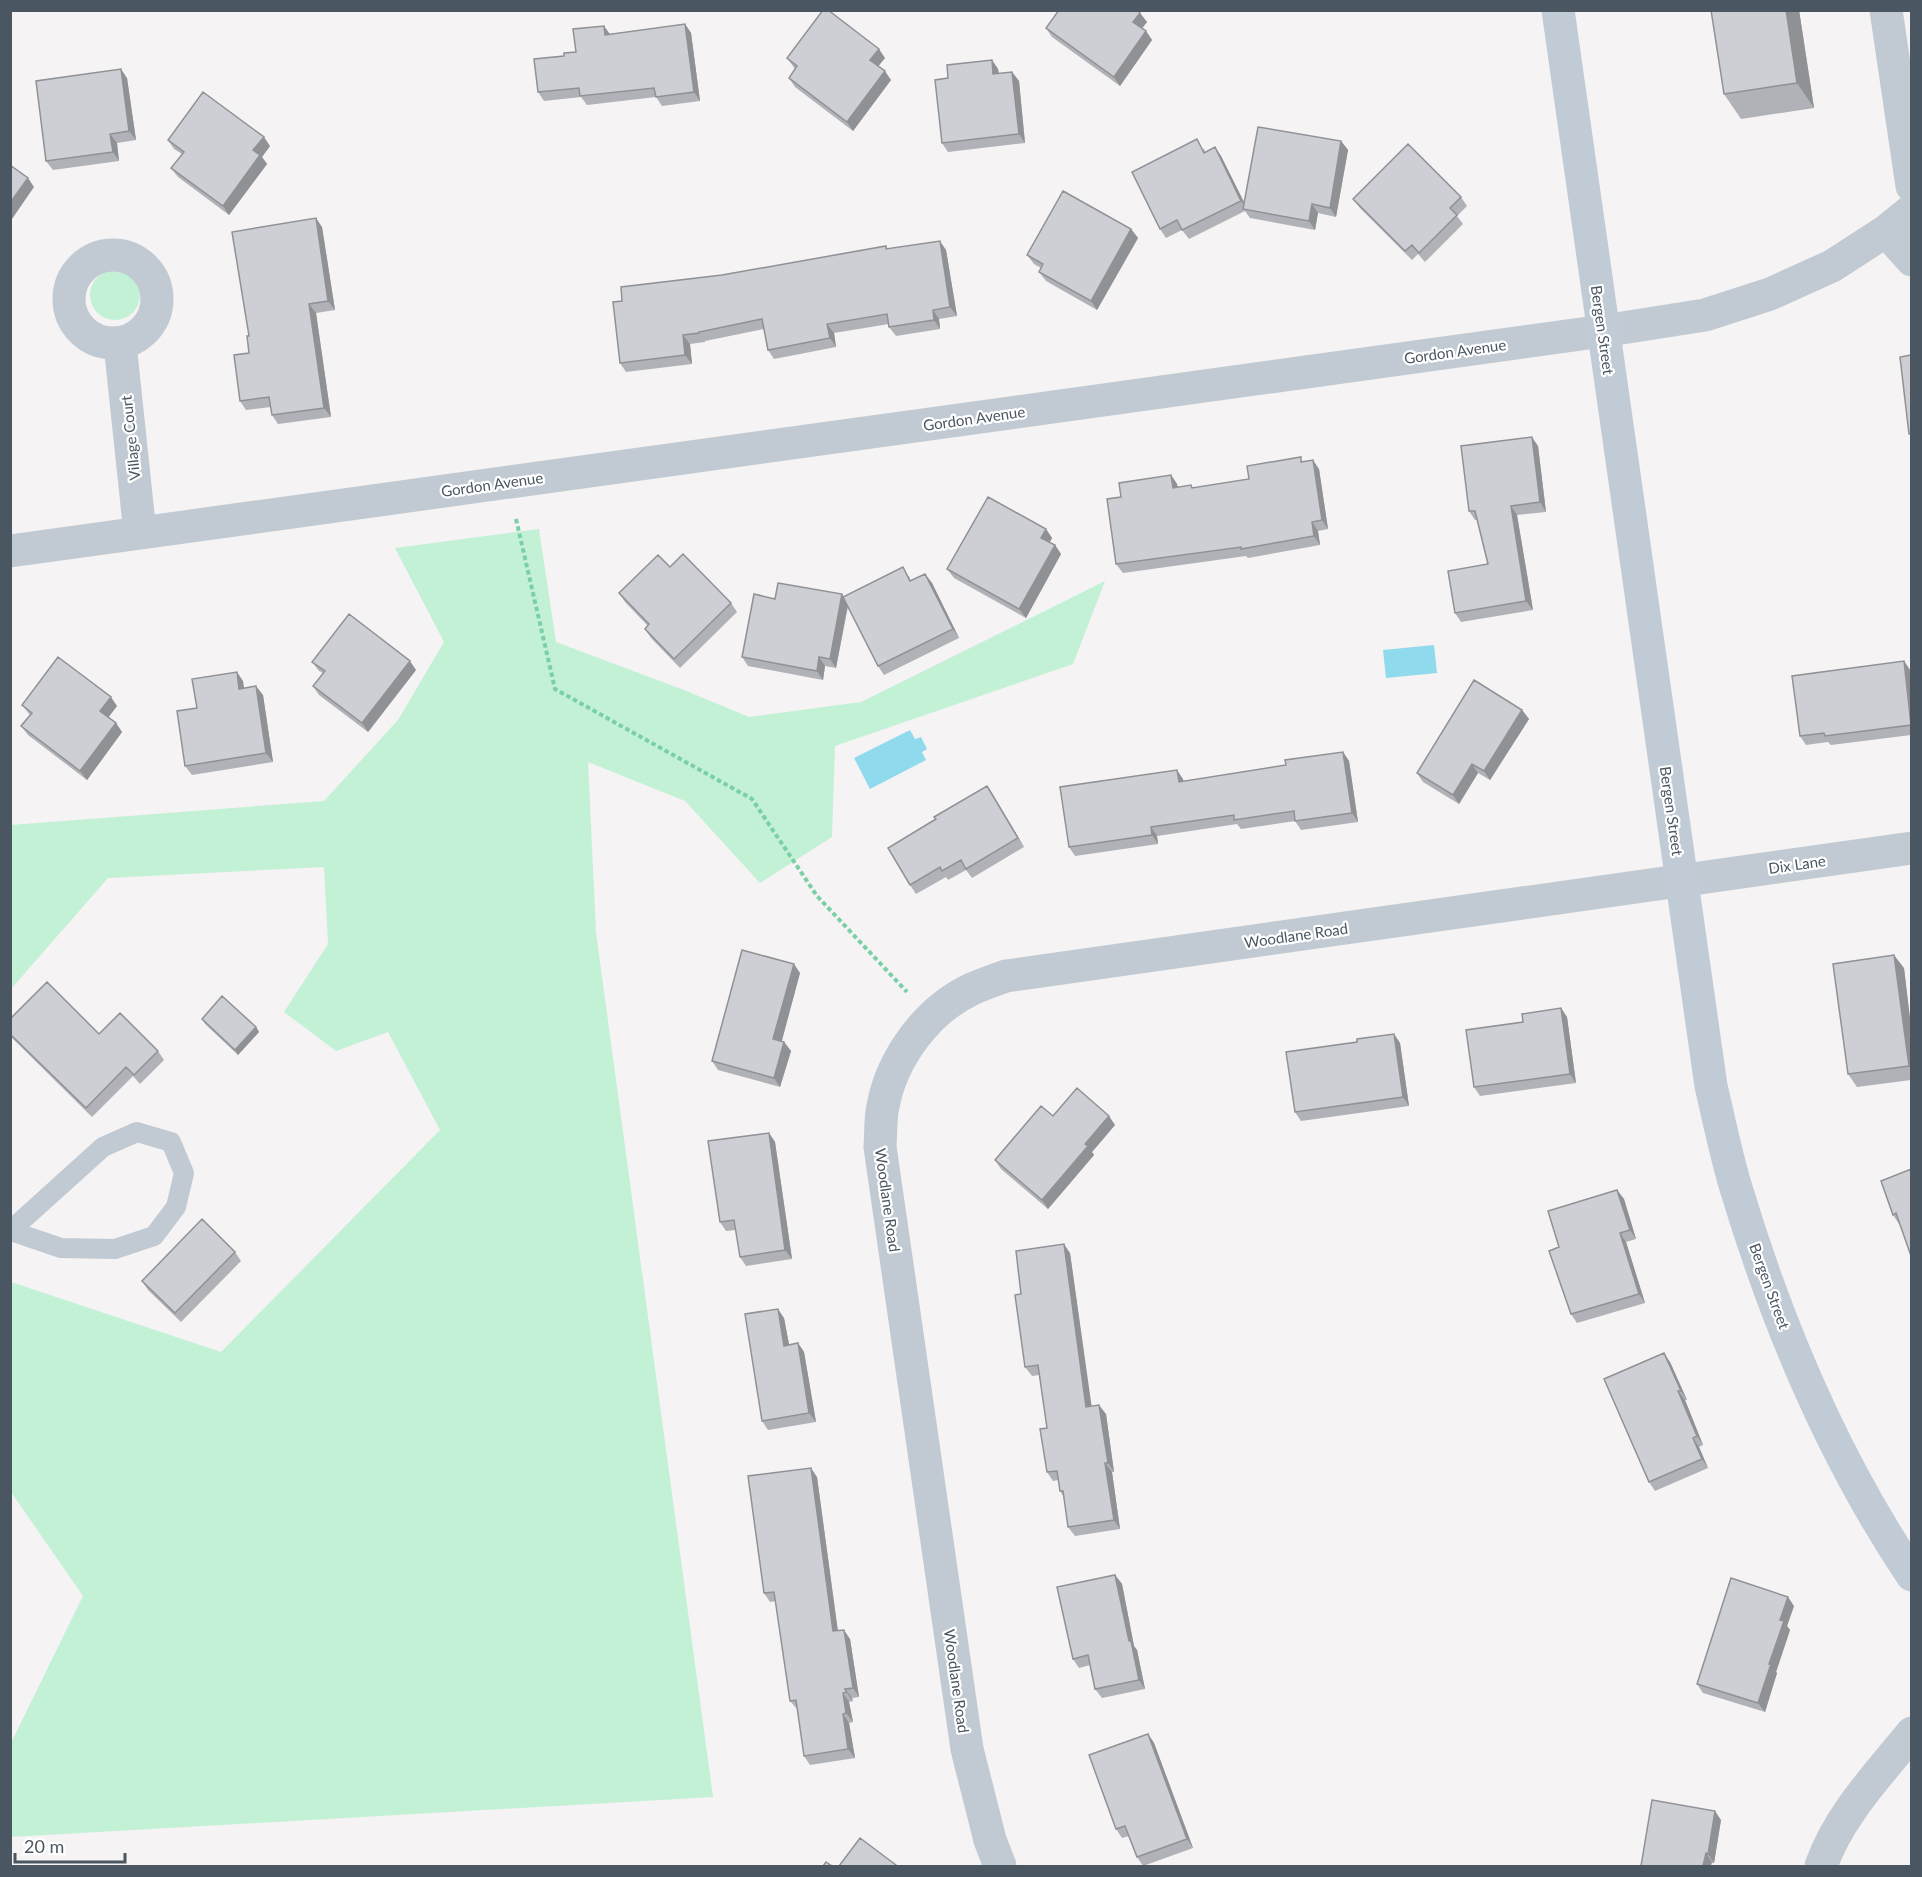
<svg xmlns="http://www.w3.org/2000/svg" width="1922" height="1877" font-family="Lato,sans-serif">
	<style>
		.green { fill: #c3f1d5 }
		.water { fill: #90daee }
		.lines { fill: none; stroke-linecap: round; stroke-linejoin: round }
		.path { stroke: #7ad0a6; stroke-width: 4; stroke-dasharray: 4.5 3; stroke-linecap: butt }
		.lane { stroke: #c1cad2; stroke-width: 20 }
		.street { stroke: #c1cad2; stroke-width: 33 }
		.secondary { stroke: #c1cbd6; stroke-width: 33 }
		.wall { fill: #b0b2b7 }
		.shaded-wall { fill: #909195 }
		.building { fill: #cdcfd5; stroke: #909195; stroke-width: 1.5 }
		.labels { text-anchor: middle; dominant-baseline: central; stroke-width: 4.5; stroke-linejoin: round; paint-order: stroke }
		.street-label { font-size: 15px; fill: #4a5661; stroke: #fff }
	</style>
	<rect width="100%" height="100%" fill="#f5f3f3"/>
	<path class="green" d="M90 295a25 25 0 1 1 50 0a25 25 0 1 1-50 0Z
		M539 529 556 642 684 690 749 717 861 702 1105 581 1073 664 835 746 832 837 760 883 685 801 588 762 596 932 713 1797 11 1837V1743L83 1596 11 1492V1282L221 1352 440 1130 388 1032 336 1051 284 1012 328 944 324 867 108 878 11 989V825L324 801 398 720 444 642 395 548Z"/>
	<path class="water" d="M1434 645 1437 673 1386 678 1383 650Z
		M910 730 915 739 921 737 927 749 922 752 926 760 870 789 854 758Z"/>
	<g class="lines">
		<path class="path" d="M516 519 555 689 752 799 817 896 907 992"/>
		<path class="lane" d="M10 1231 103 1147 137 1132 171 1142 184 1173 176 1207 154 1236 115 1249 61 1248 11 1231"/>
		<path class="street" d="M1886 10 1912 186
			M1886 231 1912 260
			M69 299a44 44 0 1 1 88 0a44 44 0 1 1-88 0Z
			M120 344 140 533
			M10 551 1603 331 1705 315 1770 294 1832 266 1886 231 1912 210
			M1000 1866 990 1840 967 1749 880 1147C881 1134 880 1119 883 1106 892 1058 927 1010 972 989 983 984 995 980 1006 976L1912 848
			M1821 1866C1839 1815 1878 1775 1912 1733"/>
		<path class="secondary" d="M1558 10 1711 1086C1719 1120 1726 1155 1736 1188 1776 1321 1834 1459 1912 1575"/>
	</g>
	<path class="wall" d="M1799 10 1814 108 1741 119 1724 94Z
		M1140 13 1147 22 1142 28 1146 31 1152 40 1120 86 1052 37 1046 28Z
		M685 24 691 33 700 101 662 106 656 97 587 105 581 97 544 101 538 92 564 56 576 52 604 26 610 34Z
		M787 58H885L878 66 891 80 853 131 795 87 789 78 795 69Z
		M992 60 998 69 999 74 1012 72 1019 81 1025 143 948 152 942 143 948 78Z
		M127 78 136 140 117 143 119 161 53 170 46 161Z
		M168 140 270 146 262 157 267 164 229 215 178 177 171 168 182 154 174 149Z
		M1341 141 1348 150 1336 217 1318 213 1315 230 1250 218 1245 211 1189 239 1182 230 1166 238 1160 229 1204 148 1205 152 1215 147 1221 156 1244 203Z
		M1461 197 1467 206 1457 216 1463 224 1425 262 1418 254 1412 260 1360 208 1353 199Z
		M322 227 335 310 316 313 331 417 278 424 272 415 271 407 246 410 240 401 249 353V336Z
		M1131 229 1138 238 1097 310 1046 281 1039 272 1041 268 1034 264 1027 255Z
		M886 246 888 249 946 250 957 316 939 319 940 329 896 336 889 327V324L834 333 836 347 774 359 768 350 764 329 705 341V342L690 344 692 364 626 372 620 363 622 301 722 275Z
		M1538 446 1546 512 1517 515 1533 610 1461 622 1455 613 1488 564 1477 520H1475L1469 511Z
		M1303 461 1319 469 1328 529 1318 531 1320 545 1248 558 1246 556 1123 573 1116 564 1121 497 1171 475 1177 484 1178 487 1194 488 1249 479Z
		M1046 529 1052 538 1049 543 1055 545 1061 554 1026 618 954 578 947 569Z
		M670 567 731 603 737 612 680 668 651 638 645 629 648 626 625 602 619 593Z
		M925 574 932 583 959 638 884 675 878 666 848 607 836 668 825 666 823 680 748 666 742 657 775 599 844 597 909 576 911 581Z
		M1904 661 1910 670 1911 681V735L1831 745 1828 742 1806 745 1800 736Z
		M312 662 416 670 368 732 319 695 313 686 323 673 319 671Z
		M243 681 244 688 263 695 273 762 192 775 185 766 197 708Z
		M22 705 117 706 108 718 116 723 122 732 87 780 28 735 21 726 30 715Z
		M1522 710 1529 719 1490 780 1478 773 1459 804 1423 782 1417 773Z
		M1343 752 1349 761 1358 822 1301 830 1295 821 1241 829 1237 824 1157 836 1158 844 1075 856 1069 847 1183 779V781L1286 765Z
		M987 786 993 795 1024 847 972 878 966 870 948 880 946 877 916 894 910 885 936 819Z
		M1904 968 1911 1027V1080L1857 1087 1848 1074Z
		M800 973 781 1041 784 1042 791 1051 780 1087 718 1070 712 1061Z
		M1561 1008 1567 1017 1576 1083 1480 1096 1474 1087 1523 1022Z
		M10 1019 99 1034 158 1051 164 1060 140 1084 133 1076 92 1117 10 1036Z
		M202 1019 256 1027 259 1032 238 1055 205 1024Z
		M1394 1034 1400 1043 1409 1106 1301 1121 1295 1112 1357 1042Z
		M1053 1116 1115 1125 1092 1152 1094 1155 1048 1209 1001 1169 995 1160Z
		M769 1133 775 1142 792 1259 746 1266 740 1257 736 1230 726 1231 720 1222Z
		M1911 1169 1900 1223 1899 1224 1893 1215Z
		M1617 1190 1624 1199 1636 1239 1626 1242 1645 1303 1577 1323 1571 1314 1559 1247Z
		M235 1252 241 1261 181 1322 148 1290 142 1281Z
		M1070 1253 1091 1406 1106 1414 1114 1472H1112L1120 1529 1075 1536 1068 1527 1064 1497 1060 1491 1058 1480 1053 1481 1047 1472V1428L1039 1375 1032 1376 1025 1367 1021 1294Z
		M784 1318 789 1345 798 1343 804 1352 816 1422 768 1430 762 1421Z
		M1670 1362 1687 1400H1685L1703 1445 1699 1447 1708 1468 1655 1491 1649 1482Z
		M817 1477 838 1631 850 1639 859 1697 852 1698 853 1701 849 1702 853 1722 849 1723 855 1758 810 1765 804 1756 797 1709 790 1701 776 1601 770 1602 764 1593Z
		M1115 1575 1122 1584 1134 1646 1137 1650 1145 1689 1102 1698 1095 1689 1090 1665 1079 1668 1073 1659Z
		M1794 1606 1787 1626 1790 1630 1776 1672 1777 1673 1765 1712 1703 1693 1697 1684Z
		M1148 1734 1154 1743 1193 1848 1143 1866 1137 1857 1129 1836 1122 1838 1116 1829Z
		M1721 1820 1714 1863 1641 1866Z"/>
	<path class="shaded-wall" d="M1786 10H1799L1814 108 1797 83Z
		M1140 13 1147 22 1140 31 1133 22Z
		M685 24 691 33 700 101 694 92Z
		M604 26 610 35H605Z
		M1146 31 1152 40 1120 86 1114 77Z
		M879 49 885 58 876 69 870 60Z
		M992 60 998 69 1000 83 993 74Z
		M121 69 127 78 136 140 129 131Z
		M885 71 891 80 853 131 847 122Z
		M1012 72 1019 81 1025 143 1019 134Z
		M110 134 117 143 119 161 113 152Z
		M264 137 270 146 262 157 267 164 229 215 223 206 253 150Z
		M1341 141 1348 150 1336 217 1330 208Z
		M1215 147 1221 156 1248 210 1241 201Z
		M28 178 34 187 12 219 10 216V203Z
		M1312 204 1318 213 1315 230 1309 221Z
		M316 218 322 227 335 310 328 301Z
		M1131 229 1138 238 1097 310 1091 301Z
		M940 241 946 250 957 316 950 307Z
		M309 304 316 313 331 417 324 408Z
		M933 310 939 319 940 329 934 320Z
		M827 324 834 333 836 347 830 338Z
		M683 335 690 344 692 364 685 355Z
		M1532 437 1538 446 1546 512 1540 502Z
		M1313 460 1319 469 1328 529 1322 520Z
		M1171 475 1177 484 1179 497 1173 488Z
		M1511 506 1517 515 1533 610 1526 601Z
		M1312 522 1318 531 1320 545 1314 536Z
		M1046 529 1052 538 1047 547 1041 538Z
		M1055 545 1061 554 1026 618 1019 609Z
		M925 574 932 583 959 638 953 629Z
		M842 594 848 603 836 668 830 659Z
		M819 657 825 666 823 680 817 671Z
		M410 661 416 670 368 732 362 723Z
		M1904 661 1910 670 1911 681V721Z
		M237 672 243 681 245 698 239 689Z
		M256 686 263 695 273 762 266 753Z
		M111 697 117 706 106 720 100 711Z
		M1522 710 1529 719 1490 780 1484 771Z
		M116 723 122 732 87 780 80 771Z
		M1343 752 1349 761 1358 822 1352 813Z
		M1472 764 1478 773 1459 804 1453 795Z
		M1177 770 1183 779 1185 791 1179 782Z
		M987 786 993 795 1024 847 1018 838Z
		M1151 827 1157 836 1158 844 1152 835Z
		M1894 955 1904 968 1911 1027V1069L1909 1066Z
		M794 964 800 973 780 1048 773 1039Z
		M1561 1008 1567 1017 1576 1083 1570 1074Z
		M256 1027 259 1032 238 1055 235 1050Z
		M1394 1034 1400 1043 1409 1106 1403 1097Z
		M784 1042 791 1051 780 1087 774 1078Z
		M1109 1116 1115 1125 1092 1152 1094 1155 1048 1209 1042 1200 1085 1144Z
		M769 1133 775 1142 792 1259 785 1250Z
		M1617 1190 1624 1199 1636 1239 1630 1230Z
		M1620 1233 1626 1242 1645 1303 1639 1294Z
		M1064 1244 1070 1253 1093 1416 1086 1407Z
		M778 1309 784 1318 791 1355 784 1346Z
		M798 1343 804 1352 816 1422 809 1413Z
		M1664 1353 1670 1362 1687 1400 1681 1391Z
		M1678 1391 1685 1400 1703 1445 1697 1436Z
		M1099 1405 1106 1414 1114 1472 1108 1463Z
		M1693 1438 1699 1447 1708 1468 1702 1459Z
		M1105 1463 1112 1472 1120 1529 1114 1520Z
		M811 1468 817 1477 839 1640 833 1631Z
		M1115 1575 1122 1584 1134 1646 1137 1650 1145 1689 1139 1680 1129 1641Z
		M1788 1597 1794 1606 1787 1626 1790 1630 1776 1672 1777 1673 1765 1712 1758 1703 1769 1664 1780 1620Z
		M844 1630 850 1639 859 1697 853 1688Z
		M845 1689 852 1698 853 1701 846 1692Z
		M843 1693 849 1702 853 1722 846 1713Z
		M843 1714 849 1723 855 1758 848 1749Z
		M1148 1734 1154 1743 1193 1848 1187 1839Z
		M1715 1811 1721 1820 1714 1863 1708 1854Z
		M1706 1853 1712 1862 1711 1866H1703Z"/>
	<path class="building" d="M823 10H828L879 49 870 60 885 71 847 122 789 78 797 66 787 58Z
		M1059 10H1137L1140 13 1133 22 1146 31 1114 77 1046 28Z
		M1711 10H1786L1797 83 1724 94Z
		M685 24 694 92 656 97 654 88 580 96 579 88 538 92 534 59 564 56V53L576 52 573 29 604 26 605 35Z
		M992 60 993 74 1012 72 1019 134 942 143 935 80 948 78 947 65Z
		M121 69 129 131 110 134 113 152 46 161 36 81Z
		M203 92 264 137 253 150 260 155 223 206 171 168 184 152 168 140Z
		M1258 127 1341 141 1330 208 1312 204 1309 221 1243 209Z
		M1197 139 1204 153 1215 147 1241 201 1182 230 1177 220 1160 229 1132 172Z
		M1408 144 1461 197 1450 208 1457 215 1419 253 1412 245 1405 251 1353 199Z
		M10 165 28 178 10 203Z
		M1063 191 1131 229 1091 301 1039 272 1043 264 1027 255Z
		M316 218 328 301 309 304 324 408 272 415 269 397 240 401 234 355 249 353 247 336H249L232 232Z
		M940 241 950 307 933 310 934 320 889 327 887 314 827 324 830 338 768 350 762 319 699 332V333L683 335 685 355 620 363 613 302 622 301 621 287 722 275 886 246V249Z
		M1911 355V434H1909L1900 357Z
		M1532 437 1540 502 1511 506 1526 601 1455 613 1448 571 1488 564 1475 511H1469L1461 446Z
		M1301 457V462L1313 460 1322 520 1312 522 1314 536 1241 549V547L1116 564 1107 499 1121 497 1119 483 1171 475 1173 488 1191 485 1192 488 1249 479 1247 466Z
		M988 497 1046 529 1041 538 1055 545 1019 609 947 569Z
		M683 554 731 603 674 659 645 629 649 624 619 593 658 555 670 567Z
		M903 567 910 581 925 574 953 629 878 666 843 597Z
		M778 583 842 594 830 659 819 657 817 671 742 657 754 594 775 599Z
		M349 614 410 661 362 723 313 686 325 671 312 662Z
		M58 657 111 697 100 711 116 723 80 771 21 726 32 713 22 705Z
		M1904 661 1911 725 1825 736 1824 733 1800 736 1792 676Z
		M237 672 239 689 256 686 266 753 185 766 177 711 197 708 192 679Z
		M1474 680 1522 710 1484 771 1472 764 1453 795 1417 773Z
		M1343 752 1352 813 1295 821 1294 811 1234 820V815L1151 827 1152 835 1069 847 1060 787 1177 770 1179 782 1286 765 1285 760Z
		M987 786 1018 838 966 869 961 860 942 871 940 867 910 885 888 848 936 819 934 817Z
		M742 950 794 964 773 1039 784 1042 774 1078 712 1061Z
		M1894 955 1909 1066 1848 1074 1833 964Z
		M47 982 99 1034 120 1013 158 1051 134 1075 126 1067 86 1108 10 1034V1019Z
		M222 996 256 1027 235 1050 202 1019Z
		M1561 1008 1570 1074 1474 1087 1466 1030 1523 1022 1522 1014Z
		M1394 1034 1403 1097 1295 1112 1286 1052 1357 1042V1039Z
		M1077 1088 1109 1116 1085 1144 1088 1146 1042 1200 995 1160 1041 1106 1053 1116Z
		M769 1133 785 1250 740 1257 734 1220 720 1222 708 1141Z
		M1911 1169V1256L1896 1213 1893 1215 1881 1181Z
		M1617 1190 1630 1230 1620 1233 1639 1294 1571 1314 1549 1251 1559 1247 1548 1211Z
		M202 1219 235 1252 175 1313 142 1281Z
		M1064 1244 1086 1407 1099 1405 1108 1463H1105L1114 1520 1068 1527 1063 1491H1060L1057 1471 1047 1472 1040 1429 1047 1428 1038 1365 1025 1367 1015 1295 1021 1294 1016 1251Z
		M778 1309 784 1346 798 1343 809 1413 762 1421 745 1314Z
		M1664 1353 1681 1391H1678L1697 1436 1693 1438 1702 1459 1649 1482 1604 1379Z
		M811 1468 833 1631 844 1630 853 1688 845 1689 846 1692 843 1693 846 1713 843 1714 848 1749 804 1756 796 1700 790 1701 774 1592 764 1593 748 1476Z
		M1115 1575 1129 1641H1131L1139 1680 1095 1689 1088 1655 1073 1659 1057 1587Z
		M1731 1578 1788 1597 1780 1620 1784 1621 1769 1664H1771L1758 1703 1697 1684Z
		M1148 1734 1187 1839 1137 1857 1125 1826 1116 1829 1089 1755Z
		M1652 1800 1715 1811 1708 1854 1706 1853 1703 1866H1641Z
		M860 1838 896 1865 895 1866H839Z
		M826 1862 832 1866H823Z"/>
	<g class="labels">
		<g class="street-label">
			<text transform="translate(1603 330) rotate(82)">Bergen Street</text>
			<text transform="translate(1455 351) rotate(-8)">Gordon Avenue</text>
			<text transform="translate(974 418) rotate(-8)">Gordon Avenue</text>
			<text transform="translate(130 438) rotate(-96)">Village Court</text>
			<text transform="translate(492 484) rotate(-8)">Gordon Avenue</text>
			<text transform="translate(1672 811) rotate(82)">Bergen Street</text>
			<text transform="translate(1797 864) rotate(-8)">Dix Lane</text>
			<text transform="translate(1296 935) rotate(-8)">Woodlane Road</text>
			<text transform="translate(888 1200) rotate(82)">Woodlane Road</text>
			<text transform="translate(1770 1286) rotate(70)">Bergen Street</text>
			<text transform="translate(957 1681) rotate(82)">Woodlane Road</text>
		</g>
	</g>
	<rect width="1922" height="1877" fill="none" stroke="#4a5661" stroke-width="24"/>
	<path d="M15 1853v9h110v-9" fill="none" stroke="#4a5661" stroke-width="3"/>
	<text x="24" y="1853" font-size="18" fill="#4a5661" stroke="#ffffff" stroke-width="4.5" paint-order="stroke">20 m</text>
</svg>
